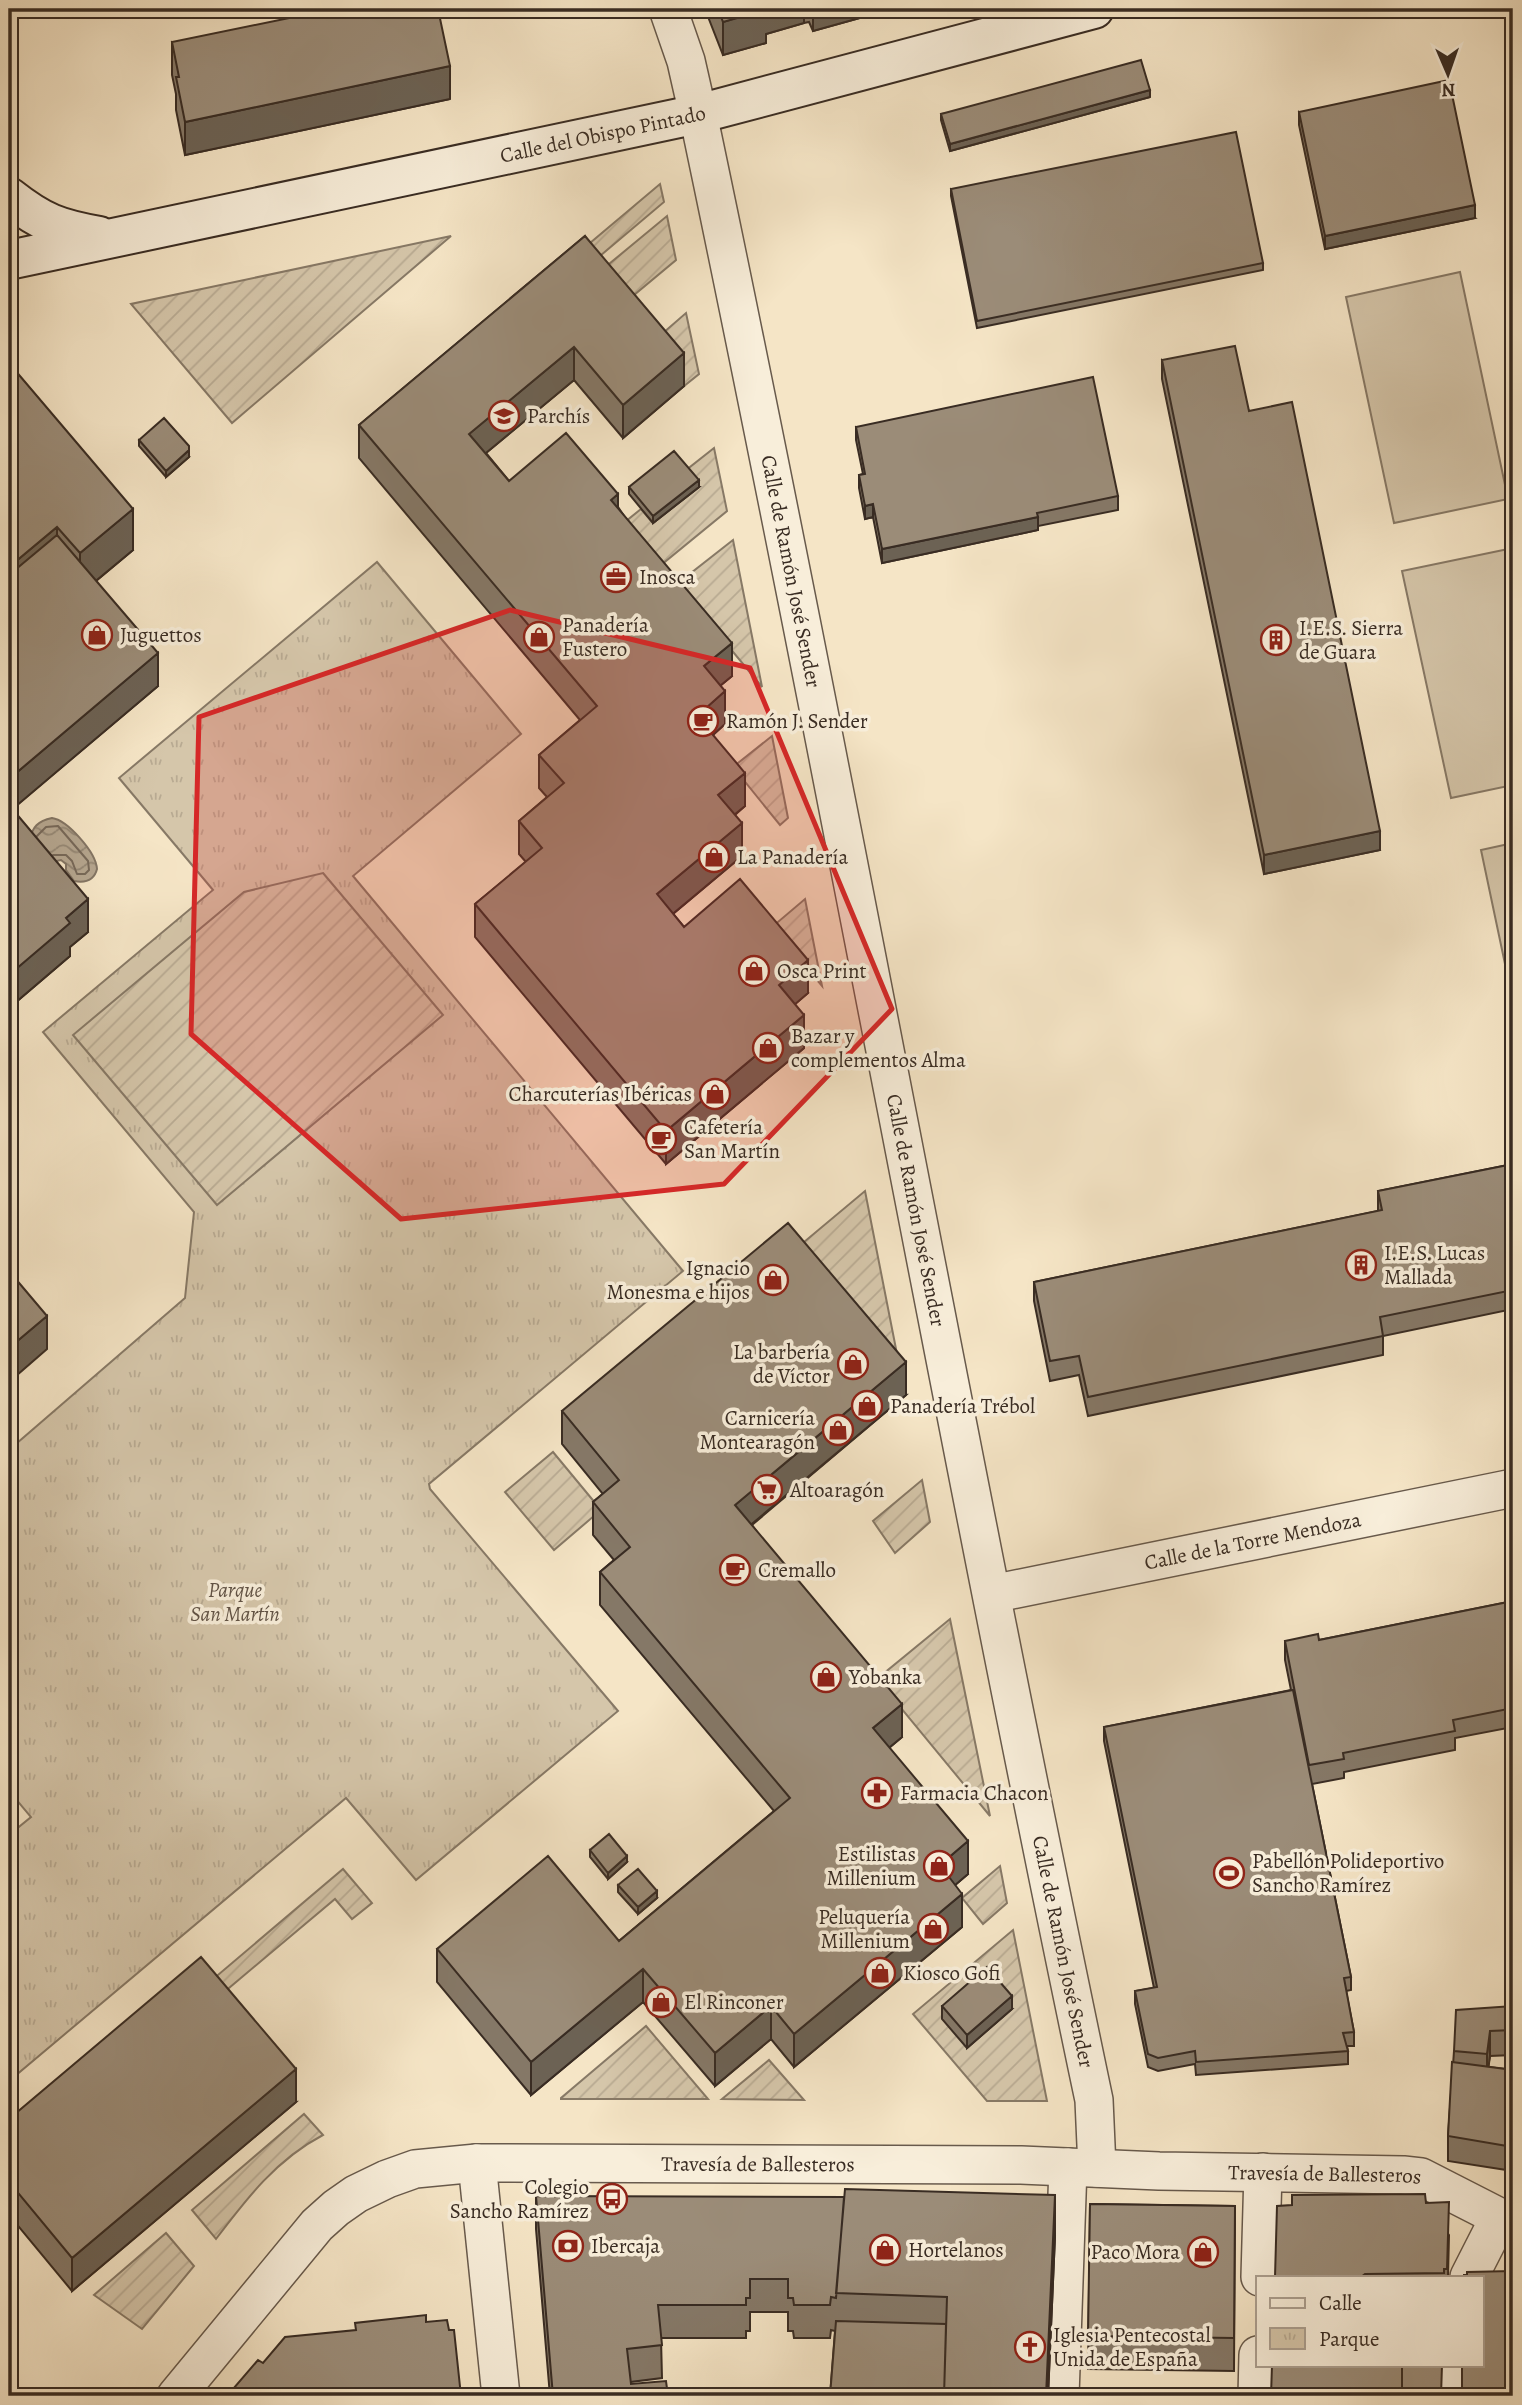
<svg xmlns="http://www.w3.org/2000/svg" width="1522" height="2405" font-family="Alegreya,serif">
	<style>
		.grass { fill: #d5c6aa; stroke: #877966; stroke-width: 2 }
		.park { fill: url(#park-tufts); stroke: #877966; stroke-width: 2 }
		.garden { fill: url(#garden-furrows); stroke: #877966; stroke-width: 2 }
		.water { fill: url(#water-waves); stroke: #837564; stroke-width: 2 }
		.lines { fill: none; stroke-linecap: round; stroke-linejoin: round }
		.shore { stroke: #776959; stroke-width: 2 }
		.street-casing { stroke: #685a4c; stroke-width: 40 }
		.secondary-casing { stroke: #392c23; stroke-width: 42 }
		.street { stroke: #f8eeda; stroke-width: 37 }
		.secondary { stroke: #f8eeda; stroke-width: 38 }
		.wall { fill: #857867; stroke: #392c23; stroke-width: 2 }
		.shaded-wall { fill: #6c6254; stroke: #392c23; stroke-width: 2 }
		.building { fill: #9b8c78; stroke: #392c23; stroke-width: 2 }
		.marked { fill: #d62828; fill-opacity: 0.2; stroke: #d62828; stroke-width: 5; stroke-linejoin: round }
		.labels { text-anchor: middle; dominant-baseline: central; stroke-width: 7; stroke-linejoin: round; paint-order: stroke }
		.street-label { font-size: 21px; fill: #392c23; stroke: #f8eeda }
		.poi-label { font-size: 21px; fill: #392c23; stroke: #f8eeda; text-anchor: start }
		.park-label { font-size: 21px; font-style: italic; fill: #605245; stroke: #f8eeda }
	</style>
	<defs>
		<pattern id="park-tufts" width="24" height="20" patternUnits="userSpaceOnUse" patternTransform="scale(1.75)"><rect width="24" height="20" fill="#d5c6aa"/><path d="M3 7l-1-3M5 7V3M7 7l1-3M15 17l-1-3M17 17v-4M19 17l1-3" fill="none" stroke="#b8aa92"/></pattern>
		<pattern id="garden-furrows" width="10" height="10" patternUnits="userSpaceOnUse" patternTransform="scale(1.75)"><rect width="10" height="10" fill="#d5c6aa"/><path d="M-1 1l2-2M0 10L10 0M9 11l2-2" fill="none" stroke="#b8aa92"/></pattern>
		<pattern id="water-waves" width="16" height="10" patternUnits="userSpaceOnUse" patternTransform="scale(1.75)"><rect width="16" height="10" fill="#b5a68f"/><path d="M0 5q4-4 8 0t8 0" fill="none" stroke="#948774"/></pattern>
	</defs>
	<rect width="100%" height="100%" fill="#f5e5c6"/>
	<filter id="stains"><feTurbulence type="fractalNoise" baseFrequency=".00286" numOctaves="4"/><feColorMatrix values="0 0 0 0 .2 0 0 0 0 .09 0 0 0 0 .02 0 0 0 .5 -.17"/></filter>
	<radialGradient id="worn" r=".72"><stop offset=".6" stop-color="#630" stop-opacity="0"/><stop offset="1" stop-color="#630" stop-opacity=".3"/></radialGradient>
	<path class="grass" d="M1460 272 1508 499 1394 523 1346 297Z
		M1513 548V785L1451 798 1402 571Z
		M1513 843V1002L1481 850Z"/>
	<path class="park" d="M377 562 521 734 353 876 683 1271 429 1484 430 1489 618 1711 416 1880 346 1798 9 2081V1835L31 1817 9 1791V1450L185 1298 194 1212 43 1032 213 890 119 778Z"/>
	<path class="garden" d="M660 184 664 202 479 358 469 345Z
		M667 216 676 260 628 300 603 269Z
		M451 236 232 423 131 304Z
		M686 313 699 374 684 386 649 345Z
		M714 448 727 511 661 565 625 522 641 509 653 523 699 487 685 471Z
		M733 540 762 687 677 584Z
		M772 736 788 818 780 825 733 767Z
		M323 873 443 1015 217 1205 73 1035 244 892Z
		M805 899 822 986 772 927Z
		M865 1191 897 1354 798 1247Z
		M553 1452 601 1510 554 1550 505 1492Z
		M922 1480 930 1522 895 1553 873 1521Z
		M950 1619 990 1816 877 1679Z
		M1000 1866 1007 1903 983 1924 962 1898Z
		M343 1869 372 1903 352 1919 335 1899 223 1993 212 1980Z
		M1013 1930 1047 2101H987L913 2014Z
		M646 2026 708 2099H561V2098Z
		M769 2060 804 2100 722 2099Z
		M304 2114 323 2135C277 2159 247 2198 216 2239L192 2210Z
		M166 2233 194 2266 142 2329 94 2295Z"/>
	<path class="water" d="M52 818C67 820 96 852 97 869 94 881 85 883 74 881L66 870V864L61 860 52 862 30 840C32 827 38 821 52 818Z"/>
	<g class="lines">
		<path class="shore" d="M37 836 46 827 58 826 88 861 89 870 85 874H77L72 861 66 855H53"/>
		<g class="street-casing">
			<g id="street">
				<path id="s1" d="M668 9 686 61 698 114C837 775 955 1439 1094 2100L1097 2168"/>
				<path id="s2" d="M992 1594 1513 1488"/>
				<path d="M477 2163 501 2396"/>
				<path d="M1260 2277 1263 2172"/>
				<path d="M1469 2277 1499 2218"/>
				<path id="s3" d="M176 2396 317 2225 336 2208 356 2194 387 2179 415 2169 477 2163 1021 2165 1159 2171 1403 2175 1421 2177 1513 2224"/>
				<path d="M1060 2396 1068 2167"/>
				<path d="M1257 2396 1258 2355"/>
				<path d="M1451 2396 1452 2365"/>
			</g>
		</g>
		<g class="secondary-casing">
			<g id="secondary">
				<path d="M9 197C42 223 59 229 99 236"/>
				<path id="s4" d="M9 260 698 114 1094 9"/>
			</g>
		</g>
		<use href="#street" class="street"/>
		<use href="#secondary" class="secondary"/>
	</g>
	<path class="wall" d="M705 9H885V11L813 31 809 22 804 23 766 34V43L723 55Z
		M172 42 450 99 185 155 176 110V94L172 75Z
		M1150 97 950 151 941 120V114Z
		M1299 112 1475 218 1325 249 1299 125Z
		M951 189 1263 263V270L977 328 951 196Z
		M585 236 684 386 623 438 574 380 486 453 509 481 618 507 732 676 720 686 725 724 713 735 745 806 735 815 742 856 673 914 684 927 808 993 795 1004 804 1048 666 1164 475 937V904L526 862 519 854V821L547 797 539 788V755L580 720 359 458V425Z
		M1162 360 1249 411 1380 850 1264 874 1162 379Z
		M9 373 133 550 96 581 158 686 12 809 88 932 70 947V956L9 1008Z
		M856 427 1118 496V510L1038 526V530L882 563 873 517 865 519 859 488V475L863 474 856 440Z
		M139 440 189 457 166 477 139 446Z
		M629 487H699L653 523 629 494Z
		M1513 1164V1309L1383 1336V1355L1088 1416 1079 1375 1050 1381 1034 1301V1282L1378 1211V1191Z
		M906 1395 752 1525 902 1737 889 1748 968 1874 955 1885 962 1927 794 2067 771 2039 715 2086 643 2002 531 2095 437 1982V1949L619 1941 774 1811 600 1605V1572L614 1560 593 1535V1502L603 1494 562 1444V1411Z
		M1513 1601V1727L1455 1738V1750L1344 1772V1778L1312 1784 1351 1977V1990L1346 1991 1354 2032V2046H1347L1348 2051V2064L1196 2075 1195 2064 1158 2071 1148 2067 1135 2004V1991L1154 1988 1104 1741V1727L1291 1690 1285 1660V1641L1319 1640Z
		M590 1850 627 1862 608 1879 590 1857Z
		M618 1885 657 1898 638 1914 618 1892Z
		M942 2006 1012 2009 967 2048 942 2019Z
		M1513 2006V2055L1490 2056 1488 2067 1513 2070V2171L1448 2161V2136L1454 2051Z
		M296 2102 72 2291 9 2215V2119Z
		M536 2196 1055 2236 1048 2396H830L835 2331 831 2330 830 2338H794L793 2331H788V2312H750V2331H746V2338H661L662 2378 631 2382V2384L668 2396H550L536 2229Z
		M1426 2203 1449 2235 1448 2277H1275Z
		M1090 2204 1235 2206 1234 2371 1088 2369Z"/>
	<path class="shaded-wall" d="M764 9H804V23L766 34V43L723 55V22Z
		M813 9H885V11L813 31Z
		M450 66V99L185 155V122Z
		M1150 90V97L950 151V144Z
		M1475 205V218L1325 249V236Z
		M574 347V380L469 467V434Z
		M684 353V386L623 438V405Z
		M189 450V457L166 477V471Z
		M699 480V487L653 523V516Z
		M618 494V527L611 500Z
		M873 504V517L865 519V506Z
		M133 509V550L80 594V553Z
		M1038 517V530L882 563V549Z
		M57 527V568L9 608V567Z
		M732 643V676L704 699V666Z
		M158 653V686L9 812V779Z
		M725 691V724L697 749V716Z
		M745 773V806L718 828V795Z
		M742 823V856L657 927V894Z
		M1380 831V850L1264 874V855Z
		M88 899V932L70 947V956L9 1008V975L66 918Z
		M808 960V993L779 1018V985Z
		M804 1015V1048L666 1164V1131Z
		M47 1316V1349L9 1382V1348Z
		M906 1362V1395L735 1538V1505Z
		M902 1704V1737L873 1761V1728Z
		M968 1841V1874L940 1898V1865Z
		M627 1856V1862L608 1879V1873Z
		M657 1891V1898L638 1914V1907Z
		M962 1894V1927L794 2067V2034Z
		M643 1969V2002L531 2095V2062Z
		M1012 1996V2009L967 2048V2035Z
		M771 2006V2039L715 2086V2053Z
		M1490 2031V2056L1487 2078V2054Z
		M296 2069V2102L72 2291V2258Z
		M1055 2195V2236L1048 2396H1046Z"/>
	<path class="building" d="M333 9H438L450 66 185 122 176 77H179L172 42Z
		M718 9H765L766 10 723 22Z
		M1141 60 1150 90 950 144 941 114Z
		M1449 80 1475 205 1325 236 1299 112Z
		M1236 132 1263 263 977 321 951 189Z
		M585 236 684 353 623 405 574 347 469 434 509 481 566 433 618 494 611 500 732 643 704 666 725 691 697 716 745 773 718 795 742 823 657 894 684 927 740 879 808 960 779 985 804 1015 666 1131 475 904 542 848 519 821 564 783 539 755 597 706 359 425Z
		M1235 346 1249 411 1292 402 1380 831 1264 855 1162 360Z
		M14 369 133 509 80 553 57 527 9 567V373Z
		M1093 377 1118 496 1037 513 1038 517 882 549 873 504 865 506 859 475 865 474 856 427Z
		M164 418 189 446V450L166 471 139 440Z
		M674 451 699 480 653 516 629 487Z
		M57 535 158 653 9 779V575Z
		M9 805 88 899 66 918 70 923 9 975Z
		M1513 1164V1290L1380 1317 1383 1336 1088 1397 1079 1356 1050 1361 1034 1282 1382 1210 1378 1191Z
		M788 1223 906 1362 735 1505 902 1704 873 1728 968 1841 940 1865 962 1894 794 2034 771 2006 715 2053 643 1969 531 2062 437 1949 548 1856 619 1941 790 1798 600 1572 630 1547 593 1502 619 1480 562 1411Z
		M9 1271 47 1316 9 1348Z
		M1513 1601V1708L1453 1720 1455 1731 1343 1753 1344 1759 1309 1765 1285 1641 1318 1634 1319 1640Z
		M1293 1690 1351 1977 1344 1978 1354 2032 1343 2033 1348 2051 1196 2062 1195 2051 1158 2058 1148 2054 1135 1991 1157 1987 1104 1727Z
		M609 1834 627 1856 608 1873 590 1850Z
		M638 1869 657 1891 638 1907 618 1885Z
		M201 1957 296 2069 72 2258 9 2182V2119Z
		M987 1967 1012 1996 967 2035 942 2006Z
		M1513 2006V2030L1490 2031 1487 2054 1454 2051 1456 2010Z
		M1452 2062 1513 2070V2147L1448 2136Z
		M845 2189 1055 2195 1046 2396H944L947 2297 836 2293Z
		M1425 2194 1426 2203 1449 2202 1447 2269H1444V2273L1365 2274 1361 2277H1275L1277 2206 1292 2205V2195Z
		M536 2196 844 2197 836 2298 831 2297 830 2305H794L793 2298H788V2279H750V2298H746V2305H658L662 2345 627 2349 631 2384 666 2381 668 2396H553Z
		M1090 2204 1235 2206 1234 2338 1088 2336Z
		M1513 2271V2396H1462V2365H1482V2277H1464V2275H1467V2272Z
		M426 2315V2322L447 2320 449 2330H454L461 2396H227L258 2360 263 2363 285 2337 356 2330 355 2323Z
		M836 2321 946 2324 944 2396H830Z
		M1272 2365H1402V2396H1271Z
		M1402 2365H1442L1441 2396H1402Z"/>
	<path class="marked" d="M510 610 750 668 892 1009 724 1184 401 1219 191 1034 199 717Z"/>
	<defs>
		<g id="school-ring" transform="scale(1.575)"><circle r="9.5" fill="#f8eeda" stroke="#8f2418" stroke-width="1.5"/><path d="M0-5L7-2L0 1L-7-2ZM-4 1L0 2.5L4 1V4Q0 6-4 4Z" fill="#8f2418"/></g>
		<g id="office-ring" transform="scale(1.575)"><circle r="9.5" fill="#f8eeda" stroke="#8f2418" stroke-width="1.5"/><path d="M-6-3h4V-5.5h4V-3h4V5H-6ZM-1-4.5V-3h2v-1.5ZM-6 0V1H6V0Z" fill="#8f2418"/></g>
		<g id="shop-ring" transform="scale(1.575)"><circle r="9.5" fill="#f8eeda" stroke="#8f2418" stroke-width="1.5"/><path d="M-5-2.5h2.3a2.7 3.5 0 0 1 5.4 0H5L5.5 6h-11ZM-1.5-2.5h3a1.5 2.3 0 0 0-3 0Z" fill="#8f2418"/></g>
		<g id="building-ring" transform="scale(1.575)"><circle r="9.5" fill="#f8eeda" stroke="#8f2418" stroke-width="1.5"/><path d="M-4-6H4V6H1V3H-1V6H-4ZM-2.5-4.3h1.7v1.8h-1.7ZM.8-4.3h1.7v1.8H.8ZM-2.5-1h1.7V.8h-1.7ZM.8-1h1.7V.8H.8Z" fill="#8f2418"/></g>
		<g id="cafe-ring" transform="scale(1.575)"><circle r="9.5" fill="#f8eeda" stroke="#8f2418" stroke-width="1.5"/><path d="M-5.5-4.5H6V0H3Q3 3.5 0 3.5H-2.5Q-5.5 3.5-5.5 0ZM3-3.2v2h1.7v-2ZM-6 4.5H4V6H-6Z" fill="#8f2418"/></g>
		<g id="supermarket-ring" transform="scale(1.575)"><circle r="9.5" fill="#f8eeda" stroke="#8f2418" stroke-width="1.5"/><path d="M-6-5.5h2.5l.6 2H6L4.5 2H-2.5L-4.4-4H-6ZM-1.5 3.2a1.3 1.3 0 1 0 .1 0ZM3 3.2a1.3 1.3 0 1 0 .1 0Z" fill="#8f2418"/></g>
		<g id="pharmacy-ring" transform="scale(1.575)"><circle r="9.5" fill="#f8eeda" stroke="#8f2418" stroke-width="1.5"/><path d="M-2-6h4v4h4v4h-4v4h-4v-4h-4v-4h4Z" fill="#8f2418"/></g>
		<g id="stadium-ring" transform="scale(1.575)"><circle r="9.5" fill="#f8eeda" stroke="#8f2418" stroke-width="1.5"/><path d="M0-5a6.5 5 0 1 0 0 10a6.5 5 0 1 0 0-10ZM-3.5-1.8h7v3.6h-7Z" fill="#8f2418"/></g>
		<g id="bus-ring" transform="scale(1.575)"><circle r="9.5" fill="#f8eeda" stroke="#8f2418" stroke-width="1.5"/><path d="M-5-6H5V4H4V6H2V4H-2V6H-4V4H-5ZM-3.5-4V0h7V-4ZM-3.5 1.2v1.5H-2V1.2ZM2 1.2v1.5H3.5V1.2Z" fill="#8f2418"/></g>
		<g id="bank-ring" transform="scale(1.575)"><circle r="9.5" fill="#f8eeda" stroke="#8f2418" stroke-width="1.5"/><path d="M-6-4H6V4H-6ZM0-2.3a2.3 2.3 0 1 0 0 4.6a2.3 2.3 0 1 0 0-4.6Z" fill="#8f2418"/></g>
		<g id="church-ring" transform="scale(1.575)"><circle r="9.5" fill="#f8eeda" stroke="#8f2418" stroke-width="1.5"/><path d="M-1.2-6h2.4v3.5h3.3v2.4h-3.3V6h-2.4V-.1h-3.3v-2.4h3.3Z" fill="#8f2418"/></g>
	</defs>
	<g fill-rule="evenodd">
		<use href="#school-ring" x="504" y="416"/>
		<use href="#office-ring" x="616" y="577"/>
		<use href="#shop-ring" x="97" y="635"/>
		<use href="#shop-ring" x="539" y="637"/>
		<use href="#building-ring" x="1276" y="640"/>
		<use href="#cafe-ring" x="703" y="721"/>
		<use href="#shop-ring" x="714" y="857"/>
		<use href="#shop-ring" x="754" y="971"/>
		<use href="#shop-ring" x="768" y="1048"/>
		<use href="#shop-ring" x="715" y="1094"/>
		<use href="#cafe-ring" x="661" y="1139"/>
		<use href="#building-ring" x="1361" y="1265"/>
		<use href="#shop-ring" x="773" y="1280"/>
		<use href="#shop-ring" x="853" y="1364"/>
		<use href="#shop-ring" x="867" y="1406"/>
		<use href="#shop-ring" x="838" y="1430"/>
		<use href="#supermarket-ring" x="767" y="1490"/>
		<use href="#cafe-ring" x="735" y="1570"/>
		<use href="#shop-ring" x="826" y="1677"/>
		<use href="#pharmacy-ring" x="877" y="1793"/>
		<use href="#shop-ring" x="939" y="1866"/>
		<use href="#stadium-ring" x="1229" y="1873"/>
		<use href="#shop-ring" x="933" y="1929"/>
		<use href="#shop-ring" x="880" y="1973"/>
		<use href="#shop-ring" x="661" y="2002"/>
		<use href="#bus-ring" x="612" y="2199"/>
		<use href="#bank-ring" x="568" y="2246"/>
		<use href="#shop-ring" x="885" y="2250"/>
		<use href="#shop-ring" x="1203" y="2252"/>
		<use href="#church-ring" x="1030" y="2347"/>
	</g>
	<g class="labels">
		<g class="street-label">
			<text stroke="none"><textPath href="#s4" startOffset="607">Calle del Obispo Pintado</textPath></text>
			<text stroke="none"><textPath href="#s1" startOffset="576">Calle de Ramón José Sender</textPath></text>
			<text stroke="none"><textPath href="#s1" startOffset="1227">Calle de Ramón José Sender</textPath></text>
			<text stroke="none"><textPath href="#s2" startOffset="266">Calle de la Torre Mendoza</textPath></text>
			<text stroke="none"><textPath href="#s1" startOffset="1983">Calle de Ramón José Sender</textPath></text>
			<text stroke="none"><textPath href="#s3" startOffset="679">Travesía de Ballesteros</textPath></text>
			<text stroke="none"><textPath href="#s3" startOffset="1246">Travesía de Ballesteros</textPath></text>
		</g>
		<g class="poi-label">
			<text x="527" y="416">Parchís</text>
			<text x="639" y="577">Inosca</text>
			<text x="562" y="625">Panadería<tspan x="562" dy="24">Fustero</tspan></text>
			<text x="1299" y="628">I.E.S. Sierra<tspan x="1299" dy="24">de Guara</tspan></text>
			<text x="120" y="635">Juguettos</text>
			<text x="726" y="721">Ramón J. Sender</text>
			<text x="737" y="857">La Panadería</text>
			<text x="777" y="971">Osca Print</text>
			<text x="791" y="1036">Bazar y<tspan x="791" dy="24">complementos Alma</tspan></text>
			<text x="692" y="1094" text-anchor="end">Charcuterías Ibéricas</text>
			<text x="684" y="1127">Cafetería<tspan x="684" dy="24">San Martín</tspan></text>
			<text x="1384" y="1253">I.E.S. Lucas<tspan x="1384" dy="24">Mallada</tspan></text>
			<text x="750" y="1268" text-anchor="end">Ignacio<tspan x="750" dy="24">Monesma e hijos</tspan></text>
			<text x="830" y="1352" text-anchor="end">La barbería<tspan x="830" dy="24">de Víctor</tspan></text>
			<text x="890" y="1406">Panadería Trébol</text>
			<text x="815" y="1418" text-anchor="end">Carnicería<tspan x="815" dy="24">Montearagón</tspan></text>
			<text x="790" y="1490">Altoaragón</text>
			<text x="758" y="1570">Cremallo</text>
			<text x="849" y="1677">Yobanka</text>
			<text x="900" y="1793">Farmacia Chacon</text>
			<text x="916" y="1854" text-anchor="end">Estilistas<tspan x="916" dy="24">Millenium</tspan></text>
			<text x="1252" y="1861">Pabellón Polideportivo<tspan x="1252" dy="24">Sancho Ramírez</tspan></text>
			<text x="910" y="1917" text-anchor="end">Peluquería<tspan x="910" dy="24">Millenium</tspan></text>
			<text x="903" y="1973">Kiosco Gofi</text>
			<text x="684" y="2002">El Rinconer</text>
			<text x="589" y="2187" text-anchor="end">Colegio<tspan x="589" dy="24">Sancho Ramírez</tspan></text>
			<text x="591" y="2246">Ibercaja</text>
			<text x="908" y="2250">Hortelanos</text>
			<text x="1180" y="2252" text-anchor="end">Paco Mora</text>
			<text x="1053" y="2335">Iglesia Pentecostal<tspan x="1053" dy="24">Unida de España</tspan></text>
		</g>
		<g class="park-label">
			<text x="235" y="1590">Parque<tspan x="235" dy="24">San Martín</tspan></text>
		</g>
	</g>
	<rect width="1522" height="2405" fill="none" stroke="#f5e5c6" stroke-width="35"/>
	<rect x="10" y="10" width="1501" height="2384" fill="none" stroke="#392c23" stroke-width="3.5"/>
	<rect x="18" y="18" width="1487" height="2370" fill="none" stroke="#392c23" stroke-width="2"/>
	<rect x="1256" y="2276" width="228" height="91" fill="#f8eeda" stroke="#aca091" stroke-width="2"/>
	<rect x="1270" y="2298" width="35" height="10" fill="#f8eeda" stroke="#aca091" stroke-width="2"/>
	<text x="1319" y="2310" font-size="21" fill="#392c23">Calle</text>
	<rect x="1270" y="2328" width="35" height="21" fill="url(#park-tufts)" stroke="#aca091" stroke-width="2"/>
	<text x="1319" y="2346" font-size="21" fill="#392c23">Parque</text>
	<g transform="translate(1448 74) rotate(178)" stroke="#f8eeda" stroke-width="5" paint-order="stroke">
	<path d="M0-5L12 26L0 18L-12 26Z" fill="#392c23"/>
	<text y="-10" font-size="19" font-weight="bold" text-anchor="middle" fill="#392c23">N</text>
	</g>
	<rect width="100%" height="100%" filter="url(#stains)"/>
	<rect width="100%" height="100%" fill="url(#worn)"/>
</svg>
